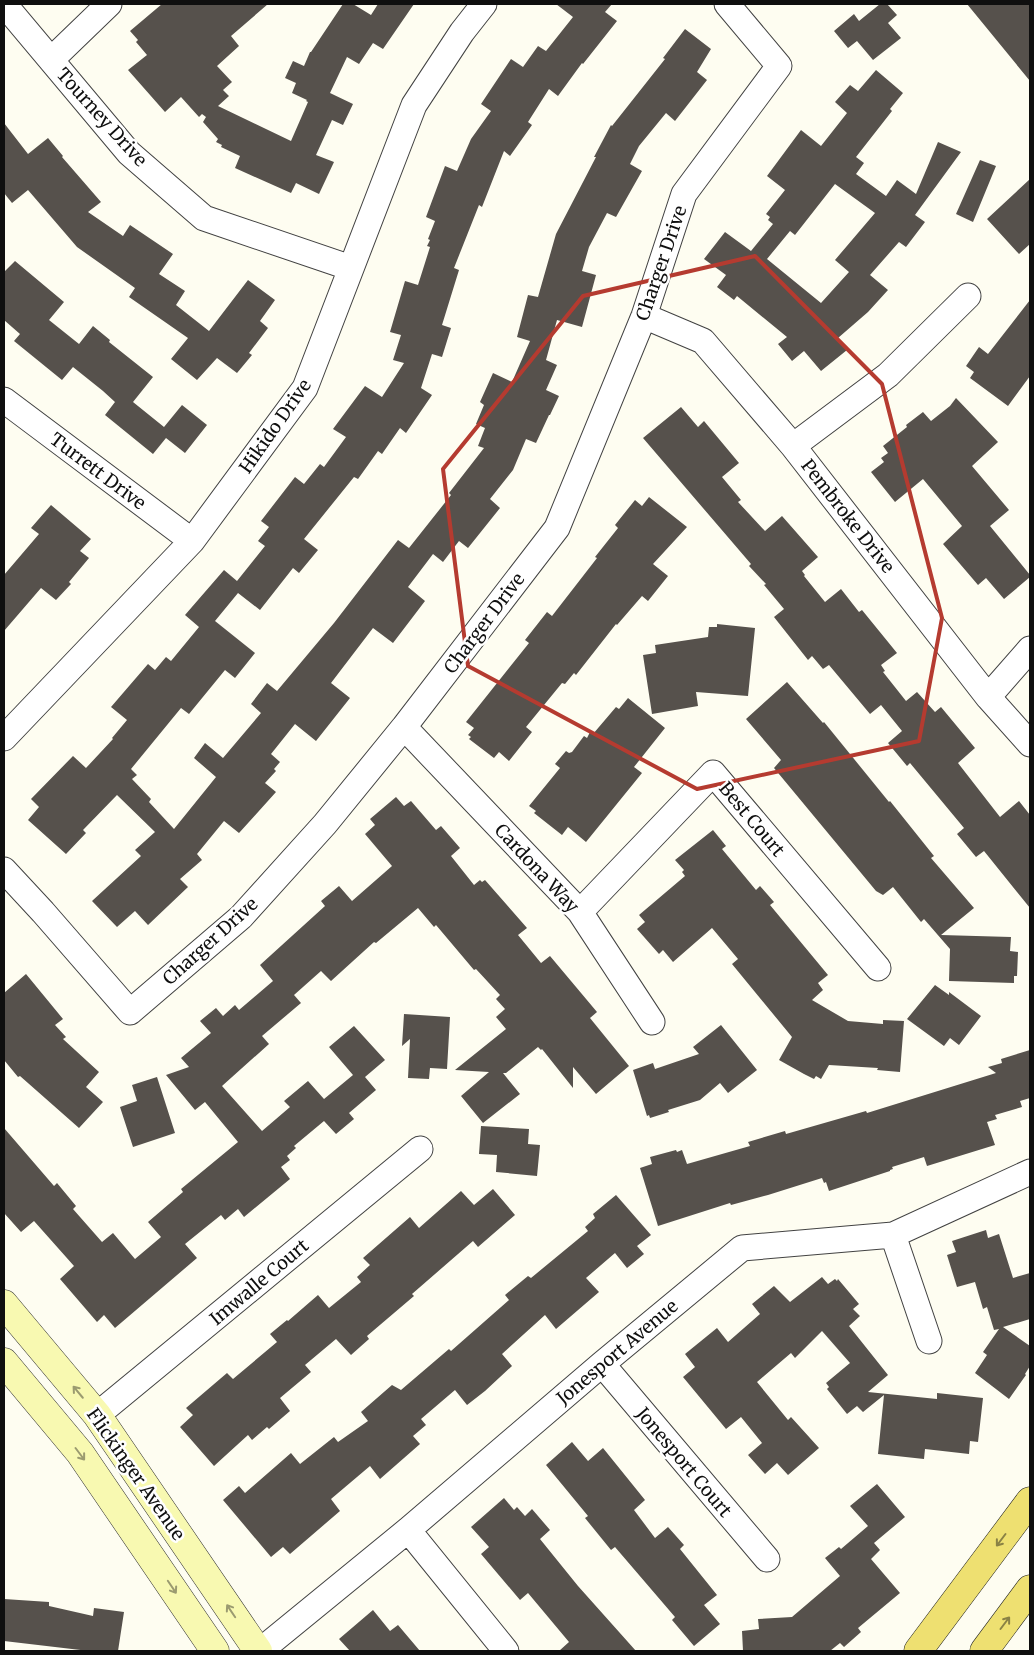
<svg xmlns="http://www.w3.org/2000/svg" width="1034" height="1655" font-family="Merriweather,serif">
	<style>
		.building { fill: #56514c; fill-rule: evenodd }
		.lines { fill: none; stroke-linecap: round; stroke-linejoin: round }
		.minor-casing { stroke: #424242; stroke-width: 27 }
		.secondary-casing { stroke: #313131; stroke-width: 29 }
		.primary-casing { stroke: #202020; stroke-width: 29 }
		.minor { stroke: #fff; stroke-width: 25 }
		.secondary { stroke: #f8f9b1; stroke-width: 28 }
		.primary { stroke: #eee071; stroke-width: 28 }
		.oneway { stroke: #9b9b70 }
		.oneway2 { stroke: #8a8245 }
		.marked { fill: none; stroke: #b53b30; stroke-width: 4; stroke-linejoin: round }
		.labels { text-anchor: middle; dominant-baseline: central; stroke-width: 5; stroke-linejoin: round; paint-order: stroke }
		.street-label { font-size: 18px; fill: #0f0f0f; stroke: #fff }
	</style>
	<rect width="100%" height="100%" fill="#fefdf1"/>
	<path class="building" d="M162 4H268L231 36 239 46 217 66 232 82 223 90 229 96 218 106 291 141 308 102 306 101 307 100 292 93 296 83 285 78 293 61 304 66 310 52H311L343 4H353L371 15 378 4H414L383 49 373 43 359 64 347 57 330 93 353 104 343 125 332 120 316 155 334 162 319 194 296 183 291 193 235 168 240 156 221 147 222 145 216 142 218 139 203 122 206 117 202 114 199 117 181 97 165 112 128 70 147 55 136 42 138 40 130 31Z
		M556 4H612L605 12 617 21 583 64 582 63 558 96 549 89 528 122 532 125 510 156 504 151 482 207 479 205 454 268 459 270 442 325 451 328 442 357 432 354 421 388 432 395 406 433 400 428 382 454 378 451 358 479 354 477 304 539 318 550 299 573 293 568 260 610 238 593 215 621 255 653 235 678 225 670 189 714 181 708 131 769 137 775 132 779 151 799 149 802 174 829 216 777 194 758 205 743 223 758 261 713 251 704 267 683 277 691 334 623 398 540 409 548 451 495 449 493 484 448 478 446 485 428 476 424 484 405 480 402 493 373 512 382 530 341 517 337 528 295 538 297 556 234 596 157H594L611 125 612 126 665 59 663 58 685 29 711 49 697 72 707 80 675 121 666 113 639 146 630 164 642 171 616 217 607 213 589 247 582 271 596 275 582 327 557 320 546 360 557 365 546 390 559 396 550 415H549L536 443 526 439 513 470 490 499 500 508 468 548 459 541 443 562 433 554 408 587 425 601 393 643 373 628 331 683 350 698 316 741 295 724 271 754 280 762 274 769 276 771 265 783 276 792 239 833 224 821 197 854 202 860 180 879 188 887 148 925 135 911 117 927 92 901 141 856 135 850 155 832 117 795 83 830 86 833 66 854 28 820 39 807 31 799 73 756 86 768 113 739 112 738 127 720 111 707 148 664 155 670 166 657 171 661 199 627 185 615 224 570 237 581 265 546 258 541 269 527 261 521 295 477 304 484 320 464 324 467 346 437 333 429 365 386 382 397 404 363 393 360 401 335 390 332 405 281 418 285 430 247 427 246 430 240 428 239 435 221 426 217 445 166 457 171 471 139 491 111 481 104 511 59 523 67 538 46 546 51 573 17Z
		M880 4H887L897 15 888 23 901 38 873 60 857 41 848 48 834 31 854 14 859 21Z
		M967 4H1030V81Z
		M876 70 903 93 890 109 892 111 856 157 864 163 856 174 886 196 897 180 916 194 938 142 961 152 915 215 925 222 906 247 899 242 870 275 888 290 868 312 838 338 847 350 821 371 804 351 792 361 778 344 787 337 737 296 734 300 717 287 726 275 704 259 725 232 751 251 773 224 768 220 770 217 766 214 785 190 767 176 801 130 821 146 847 113 835 102 850 85 858 91ZM835 184 875 213 835 260 849 272 821 303 767 259 790 231 795 235Z
		M4 123 28 154 48 138 63 156 62 157 101 202 88 212 123 236 130 225 173 254 159 274 185 291 176 305 209 331 248 280 275 300 260 321 268 328 249 353 252 355 237 373 217 358 197 380 171 359 188 338 129 297 135 288 77 247 28 190 12 203 4 193Z
		M980 160 996 166 973 222 956 214Z
		M1030 179V244L1019 254 987 219Z
		M15 261 64 302 49 320 79 344 93 326 110 340 109 342 153 377 133 402 164 427 182 405 207 425 185 453 166 438 153 454 105 415 115 402 103 391 73 367 62 380 14 341 20 334 4 320V272Z
		M1030 300V376L1008 406 970 378 974 372 966 366 979 347 988 354Z
		M956 398 998 442 972 466 1009 510 990 526 1030 575V577L1004 599 986 578 978 585 943 544 962 526 923 479 895 502 871 472 884 462 881 458 888 453 883 446 907 427 906 425 923 412 931 421 950 406Z
		M681 407 698 427 704 421 739 463 722 477 741 500 738 502 765 531 782 516 818 557 802 571 805 575 804 576 825 602 841 589 859 612 862 610 897 653 881 665 885 671 883 672 906 701 917 692 935 712 941 707 975 748 958 763 1000 817 1019 801 1030 815V908L984 851 976 857 957 834 964 828 910 763 907 766 888 743 902 731 881 705 870 714 829 665 823 669 812 656 808 660 774 617 784 609 764 585 766 584 749 566 751 564 643 438Z
		M649 497 687 527 653 564 668 576 648 601 642 596 617 625 616 624 576 675 574 673 565 684 562 683 526 727 532 732 509 761 499 752 494 758 469 739 471 737 468 735 474 728 466 722 529 643 525 640 547 612 552 616 597 558 595 557 618 528 615 525 635 500 642 506Z
		M51 505 91 539 80 551 89 558 69 582 71 584 56 600 41 588 4 631V575L39 534 31 528Z
		M717 624 755 628 748 696 696 692 698 706 652 714 643 655 656 653 655 645 708 637 709 627H717Z
		M787 682 823 723 824 722 889 802 890 801 934 856 931 858 974 908 941 935 1011 937 1010 951 1018 952 1017 976H1014V983L949 981 950 949 924 919 921 922 893 887 883 895 876 891 774 768 781 760 746 719Z
		M628 698 665 728 634 767 642 773 586 842 568 827 562 835 534 813 536 811 529 806 560 768 555 764 566 751 569 753 572 752 584 736 587 738 590 732 593 734 616 707 619 709Z
		M396 797 404 806 411 801 436 830 441 826 460 848 451 856 474 885 480 880 482 882 485 880 527 928 518 935 541 963 550 956 597 1012 590 1018 629 1066 596 1094 573 1067V1088L542 1049 541 1050 538 1047 506 1073H503L520 1094 483 1123 461 1096 489 1072 455 1070 506 1029 496 1017 505 1009 496 999 500 995 476 969 474 970 436 925 434 927 418 908 376 943 374 942 331 981 321 971 294 995 301 1003 262 1036 269 1044 222 1086 262 1131 290 1107 284 1101 308 1081 324 1099 353 1075 329 1047 354 1026 385 1060 365 1077 376 1090 349 1113 354 1119 336 1134 324 1121 294 1146 296 1148 287 1156 290 1160 281 1167 290 1179 244 1217 238 1209 225 1220 221 1215 185 1244 197 1258 115 1328 104 1315 97 1322 60 1279 74 1266 34 1221 21 1232 4 1213V1128L54 1186 57 1183 76 1206 73 1209 102 1242 113 1233 135 1259 161 1237 148 1222 183 1192 181 1189 238 1142 205 1102 195 1110 166 1075 189 1067 181 1058 211 1033 200 1021 216 1008 223 1016 235 1005 239 1010 273 981 260 965 325 906 321 901 339 886 352 901 392 866 365 834 375 825 370 819Z
		M713 830 726 846 722 849 756 890 760 886 774 902 770 905 828 975 818 983 823 990 812 1000 848 1021 883 1024V1020L904 1021 900 1072 877 1070 878 1068 829 1065 821 1079 816 1076 814 1079 804 1074 779 1060 792 1037 732 964 738 959 712 928 673 962 663 950 659 954 637 929 645 922 639 915 685 876 682 872 684 870 675 860Z
		M26 974 63 1019 55 1025 66 1037 63 1039 99 1072 86 1087 103 1102 79 1128 20 1076 18 1077 4 1060V993Z
		M935 985 949 995V992L981 1016 959 1045 950 1038 944 1046 907 1019Z
		M404 1014 450 1017 447 1069 430 1068 429 1079 408 1078 410 1039 402 1046Z
		M721 1025 757 1070 728 1093 720 1083 700 1100 668 1110 669 1112 650 1118 649 1115 647 1116 633 1070 653 1063 655 1069 699 1054 693 1047Z
		M1030 1050V1098L1020 1101 1022 1107 995 1115 997 1119 987 1122 995 1145 927 1166 924 1157 892 1167 893 1169 890 1170V1171L829 1191 826 1182 824 1183 822 1178 768 1195 731 1205 730 1203 658 1226 640 1168 652 1164 650 1157 676 1150 677 1152 682 1150 687 1164 750 1146 748 1142 785 1131 786 1134 866 1111 867 1113 996 1073 988 1067 1002 1063 1001 1059Z
		M157 1077 175 1133 133 1147 120 1107 137 1101 132 1085Z
		M481 1126 529 1129 528 1144 540 1145 537 1176 496 1172 497 1155 479 1154Z
		M493 1189 515 1215 478 1247 473 1241 412 1294 414 1296 367 1336 369 1339 351 1355 336 1339 305 1365 311 1372 280 1398 290 1411 269 1429 267 1427 252 1440 248 1435 214 1466 180 1427 193 1415 186 1408 227 1373 233 1379 277 1342 270 1334 287 1320 288 1321 318 1295 329 1308 361 1282 357 1277 370 1265 363 1258 410 1217 419 1228 461 1191 474 1205Z
		M616 1195 651 1235 637 1246 644 1254 627 1268 615 1253 586 1278 599 1292 556 1329 545 1315 502 1354 512 1366 485 1391 467 1405 455 1390 421 1419 426 1425 413 1436 420 1444 380 1479 370 1466 331 1499 340 1511 290 1554 283 1547 271 1557 223 1500 239 1486 245 1493 291 1453 300 1464 334 1437 338 1442 368 1421 361 1412 369 1405 392 1385 401 1390 449 1349 451 1351 509 1300 505 1295 528 1276 531 1278 588 1231 585 1227 595 1218 593 1214Z
		M986 1230 988 1238 999 1234 1013 1278 1030 1273V1319L1003 1327 1030 1346V1366L1025 1374 1026 1375 1009 1399 975 1373 987 1355 983 1352 999 1329 994 1330 987 1307 983 1309 975 1282 957 1287 947 1255 956 1252 952 1241Z
		M822 1277 828 1284 835 1279 837 1281 838 1279 859 1304 853 1309 860 1316 849 1326 888 1375 868 1392 937 1399V1393L983 1398 978 1442 970 1441 969 1454 925 1449 924 1459 878 1454 884 1395 863 1412 857 1406 847 1414 827 1389 829 1387 826 1383 850 1363 822 1331 795 1358 791 1353 757 1382 788 1420 791 1417 819 1448 788 1475 777 1463 765 1474 748 1455 762 1443 741 1417 726 1429 683 1377 695 1367 685 1354 717 1328 728 1342 760 1314 752 1304 774 1286 790 1302Z
		M572 1442 588 1461 603 1448 645 1500 634 1510 655 1538 668 1527 684 1545 680 1549 717 1595 704 1605 720 1624 694 1646 672 1620 675 1617 615 1547 611 1550 585 1518 588 1516 546 1465Z
		M877 1484 905 1517 874 1543 880 1550 871 1559 900 1593 858 1628 861 1632 844 1647 840 1643 830 1651H743L742 1631 759 1629 758 1619 792 1617 840 1576 825 1558 839 1547 841 1549 868 1526 850 1506Z
		M504 1498 514 1510 517 1507 525 1516 532 1509 550 1530 540 1539 578 1586 636 1651H559L569 1642 528 1593 520 1600 481 1554 489 1547 471 1527Z
		M4 1599 49 1602V1606L93 1616 94 1608 124 1612 118 1651H89L4 1641Z
		M373 1610 390 1631 398 1625 420 1651H350L339 1639Z"/>
	<g class="lines">
		<g class="minor-casing">
			<path id="minor" d="M4 4 129 153 204 218 351 268
				M51 60 109 4
				M644 316 703 341 793 446 988 697 1030 744
				M4 400 192 541
				M793 446 888 375 968 296
				M988 697 1030 649
				M404 727 580 912 652 1022
				M4 738 192 541 305 388 414 105 462 32 484 4
				M4 870 43 912 130 1012 241 917 325 824 404 727 557 528 644 316 684 194 779 66 727 4
				M580 912 713 773 878 968
				M893 1235 929 1341
				M602 1364 767 1559
				M97 1415 420 1149
				M408 1530 506 1651
				M260 1651 408 1530 602 1364 742 1248 893 1235 1030 1172"/>
		</g>
		<g class="secondary-casing">
			<path id="secondary" d="M4 1304 97 1415 258 1651
				M4 1362 80 1453 215 1651"/>
		</g>
		<g class="primary-casing">
			<path id="primary" d="M918 1651 1030 1501
				M984 1651 1030 1589"/>
		</g>
		<use href="#minor" class="minor"/>
		<use href="#secondary" class="secondary"/>
		<use href="#primary" class="primary"/>
	</g>
	<defs><path id="oneway-shaft" d="M-6 0H5M1.5-3L5.5 0L1.5 3" fill="none" stroke-width="1.6" stroke-linecap="round" stroke-linejoin="round" transform="scale(1.25)"/></defs>
	<g class="oneway">
		<use href="#oneway-shaft" transform="translate(78 1392) rotate(-130)"/>
		<use href="#oneway-shaft" transform="translate(80 1454) rotate(53)"/>
		<use href="#oneway-shaft" transform="translate(172 1587) rotate(56)"/>
		<use href="#oneway-shaft" transform="translate(231 1611) rotate(-124)"/>
	</g>
	<g class="oneway2">
		<use href="#oneway-shaft" transform="translate(1001 1540) rotate(127)"/>
		<use href="#oneway-shaft" transform="translate(1005 1623) rotate(-53)"/>
	</g>
	<path class="marked" d="M755 256 882 384 942 618 919 741 697 789 468 666 443 469 583 296Z"/>
	<g class="labels">
		<g class="street-label">
			<text transform="translate(102 117) rotate(48)">Tourney Drive</text>
			<text transform="translate(661 263) rotate(-71)">Charger Drive</text>
			<text transform="translate(275 426) rotate(-55)">Hikido Drive</text>
			<text transform="translate(98 471) rotate(37)">Turrett Drive</text>
			<text transform="translate(848 516) rotate(52)">Pembroke Drive</text>
			<text transform="translate(484 623) rotate(-53)">Charger Drive</text>
			<text transform="translate(752 819) rotate(50)">Best Court</text>
			<text transform="translate(537 868) rotate(47)">Cardona Way</text>
			<text transform="translate(210 941) rotate(-42)">Charger Drive</text>
			<text transform="translate(259 1282) rotate(-40)">Imwalle Court</text>
			<text transform="translate(617 1352) rotate(-40)">Jonesport Avenue</text>
			<text transform="translate(684 1462) rotate(50)">Jonesport Court</text>
			<text transform="translate(136 1474) rotate(55)">Flickinger Avenue</text>
		</g>
	</g>
	<rect width="1034" height="1655" fill="none" stroke="#0f0f0f" stroke-width="10"/>
</svg>
